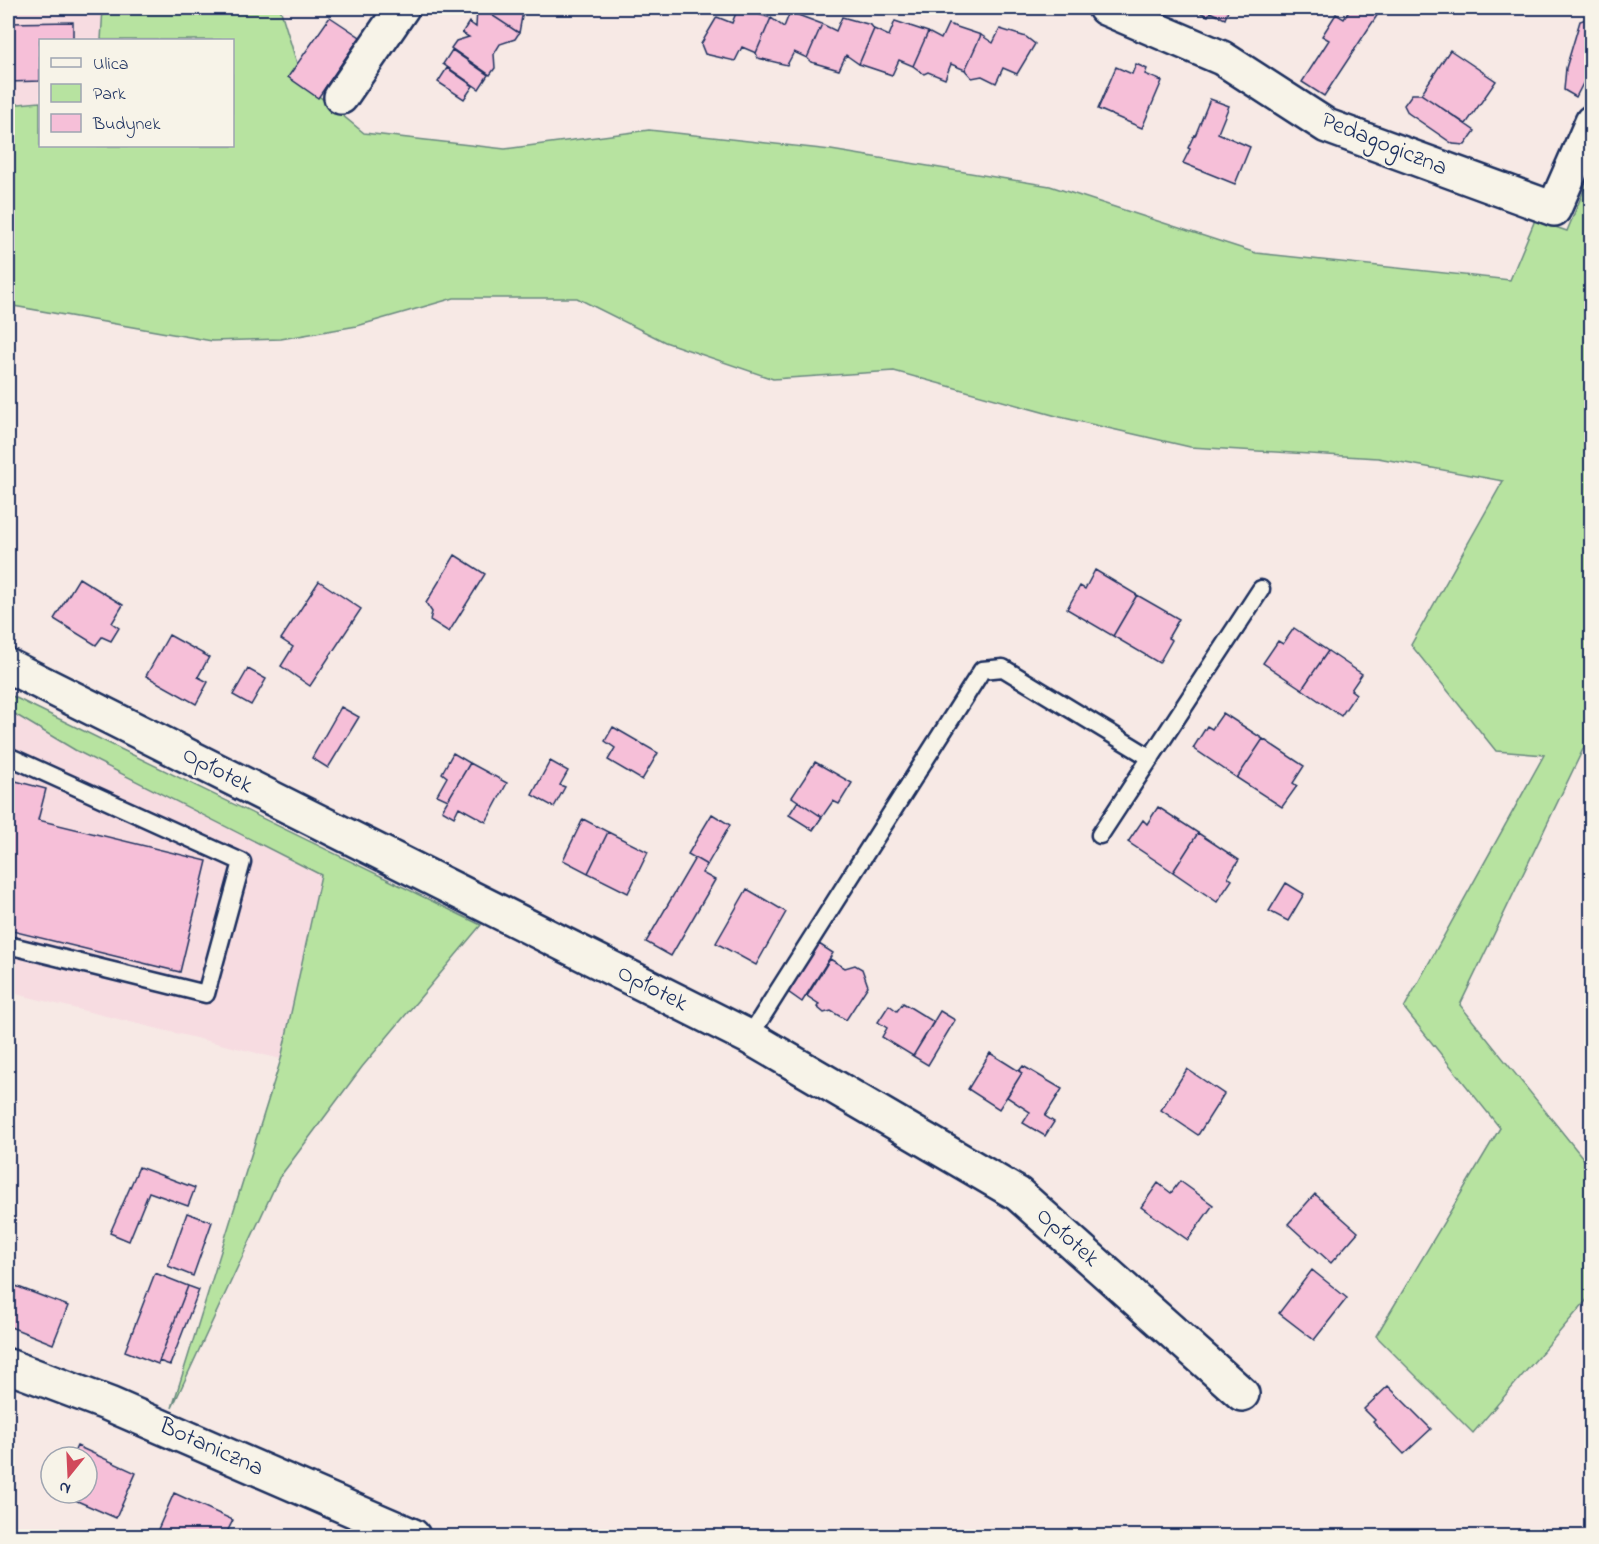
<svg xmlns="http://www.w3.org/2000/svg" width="1599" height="1544" font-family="'Indie Flower',sans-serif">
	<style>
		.built { fill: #f7dce1 }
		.green { fill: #b7e3a0; stroke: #69897f; stroke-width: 1.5 }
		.building { fill: #f6bfd8; stroke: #1b2f5e; stroke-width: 1.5 }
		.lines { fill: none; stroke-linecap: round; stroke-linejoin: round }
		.service-casing { stroke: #1b2f5e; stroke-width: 21 }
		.minor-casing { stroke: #1b2f5e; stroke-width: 38 }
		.service { stroke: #f7f3e8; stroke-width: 16 }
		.minor { stroke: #f7f3e8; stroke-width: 33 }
		.labels { text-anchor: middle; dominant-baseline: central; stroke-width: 5; stroke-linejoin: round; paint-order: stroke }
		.street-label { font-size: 24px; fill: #1b2f5e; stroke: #f7f3e8 }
	</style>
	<rect width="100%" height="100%" fill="#f7e9e5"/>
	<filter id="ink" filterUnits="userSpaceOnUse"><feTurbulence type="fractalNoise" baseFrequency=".0167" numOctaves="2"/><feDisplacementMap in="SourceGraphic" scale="12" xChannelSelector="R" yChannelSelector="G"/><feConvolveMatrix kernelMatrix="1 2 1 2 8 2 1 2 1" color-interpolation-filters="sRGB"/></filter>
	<g filter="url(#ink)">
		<path class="built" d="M8 8H103L101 40H40V102L8 105Z
			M8 710 75 750 321 875 281 1059 8 992Z"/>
		<path class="green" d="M103 8H280L303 83 364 133 505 149 649 130 831 150 1050 186 1256 253 1510 280 1535 220 1567 231 1591 173 1592 670 1586 743 1460 1005 1591 1168V1295L1473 1433 1376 1336 1500 1128 1404 1008 1544 755 1496 751 1411 645 1503 481 1378 458 1190 447 1060 417 894 371 773 379 665 342 577 298H454L357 326 281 339 212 341 8 305V105L40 102V146H232V40H101Z
			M8 694 481 925 362 1067 279 1178 172 1408 281 1059 321 875 75 750 8 710Z"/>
		<path class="building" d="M477 8H481L519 33 515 39 500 44 494 54 495 68 490 75 451 48 456 41 469 37 462 33 469 22 476 27Z
			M481 8H526L523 11 519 33Z
			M738 8 771 18 756 53 742 47 735 61 705 54 701 44 717 17 732 23Z
			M1193 8H1229L1225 19 1210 12 1208 16 1192 9Z
			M1351 8H1382L1324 96 1302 82 1329 40 1322 36 1336 14 1344 19Z
			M790 12 822 24 807 58 794 52 787 65 758 58 756 53 771 18 784 27Z
			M330 17 360 37 318 98 288 77Z
			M842 17 871 25 874 29 859 64 846 55 839 70 811 62 807 58 822 24 836 31Z
			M1592 17V66L1576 97 1564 90 1566 68 1580 21Z
			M895 21 928 32 913 66 899 60 892 75 859 64 874 29 889 36Z
			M73 22V40H40V81L8 82V23Z
			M948 24 981 35 965 70 951 64 945 79 928 72 924 74 913 66 928 32 941 39Z
			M1000 29 1026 37 1035 44 1017 74 1003 68 996 83 982 76 972 78 965 70 981 35 993 43Z
			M452 50 488 75 479 89 443 64Z
			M1450 50 1496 81 1466 124 1421 94Z
			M1136 64 1147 69 1145 74 1162 81 1142 128 1098 109 1116 67 1132 74Z
			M447 68 473 86 464 99 438 82Z
			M1412 94H1421L1475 131 1465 145 1453 144 1408 113 1404 105Z
			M1210 99 1229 106 1218 133 1250 147 1235 184 1183 163 1190 149 1188 148 1194 135 1195 136Z
			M455 555 485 574 449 632 430 620 432 612 426 603Z
			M1095 570 1137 595 1113 636 1067 609 1080 586 1085 589Z
			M79 578 123 605 112 623 119 628 111 641 102 637 96 645 54 619Z
			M319 581 361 609 310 686 281 666 293 647 281 639Z
			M1137 595 1179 619 1168 638 1172 640 1159 663 1113 636Z
			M1294 628 1328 651 1302 689 1263 663 1278 641 1283 644Z
			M169 635 209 657 198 677 208 682 196 704 146 676Z
			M1328 651 1362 674 1351 690 1356 694 1341 716 1302 689Z
			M248 669 266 679 251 705 233 695Z
			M341 707 359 717 328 768 312 758Z
			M1223 713 1263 739 1237 778 1193 748 1207 726 1212 729Z
			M613 727 658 753 642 780 608 760 615 748 605 741Z
			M1263 739 1304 766 1293 783 1297 786 1282 807 1237 778Z
			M453 753 470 763 448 800 437 795 447 777 442 773Z
			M550 761 568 771 560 785 565 787 554 807 532 795Z
			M815 762 852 783 839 804 833 801 822 817 792 797Z
			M470 763 507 783 486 822 459 807 454 817 442 810Z
			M8 779 46 789 38 820 207 861 180 972 8 930Z
			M798 801 822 817 813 830 789 815Z
			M1158 807 1198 833 1173 872 1128 842 1143 820 1147 824Z
			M712 814 730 825 707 865 688 854Z
			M583 819 608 832 588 873 563 860Z
			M608 832 648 852 628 893 588 873Z
			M1198 833 1239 860 1228 877 1232 880 1217 902 1173 872Z
			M695 858 707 865 702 873 715 880 671 956 646 942Z
			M1286 883 1304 894 1288 921 1269 911Z
			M747 889 786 912 756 965 716 943Z
			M819 944 833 953 802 1002 788 992Z
			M830 959 845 968 855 965 862 969 868 986 846 1020 831 1011 824 1013 817 1007 819 1004 807 996Z
			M903 1003 934 1022 913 1056 882 1037 887 1028 878 1022 889 1005 897 1011Z
			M940 1011 955 1020 928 1065 913 1056Z
			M990 1053 1022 1073 999 1109 968 1089Z
			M1023 1066 1062 1089 1045 1116 1054 1122 1045 1136 1023 1123 1030 1112 1007 1097 1022 1073 1019 1071Z
			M1187 1069 1224 1094 1198 1135 1161 1110Z
			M139 1167 195 1188 188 1206 149 1192 129 1241 110 1233Z
			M1180 1181 1213 1205 1188 1240 1141 1207 1158 1183 1171 1193Z
			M1315 1194 1358 1232 1331 1263 1288 1224Z
			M187 1213 212 1222 193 1276 168 1266Z
			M1312 1270 1347 1298 1314 1340 1279 1313Z
			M155 1273 188 1286 158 1364 125 1351Z
			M13 1285 68 1306 53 1344 8 1326V1298Z
			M188 1286 199 1290 170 1365 159 1361Z
			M1388 1386 1431 1429 1404 1454 1373 1422 1375 1420 1364 1409Z
			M77 1446 136 1473 116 1518 59 1493H87V1457H72Z
			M174 1493 233 1520 225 1536H155Z"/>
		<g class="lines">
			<g class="service-casing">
				<path id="service" d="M8 756 242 862 206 994 8 945
					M1100 835 1261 589
					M749 1037 982 670 1003 668 1151 758"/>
			</g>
			<g class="minor-casing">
				<path id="minor" d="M1105 8 1222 58 1327 126 1554 209 1592 122
					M341 97 402 8
					M8 666 749 1037 1018 1194 1242 1394
					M8 1366 109 1404 413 1536"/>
			</g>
			<use href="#service" class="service"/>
			<use href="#minor" class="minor"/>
		</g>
	</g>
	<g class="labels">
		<g class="street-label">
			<text transform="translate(1384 145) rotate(22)">Pedagogiczna</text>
			<text transform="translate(217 771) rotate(27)">Opłotek</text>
			<text transform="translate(652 989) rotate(27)">Opłotek</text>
			<text transform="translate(1067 1238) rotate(42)">Opłotek</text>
			<text transform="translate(211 1448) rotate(24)">Botaniczna</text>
		</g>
	</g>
	<rect width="1599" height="1544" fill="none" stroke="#f7f3e8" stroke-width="30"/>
	<rect x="15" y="15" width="1569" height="1514" fill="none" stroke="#1b2f5e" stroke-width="2" filter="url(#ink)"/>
	<rect x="39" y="39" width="195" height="108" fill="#f7f3e8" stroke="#9fa5b1" stroke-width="1.5"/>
	<rect x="51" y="58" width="30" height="9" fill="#f7f3e8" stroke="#9fa5b1" stroke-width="1.5"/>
	<text x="93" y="69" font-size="18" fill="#1b2f5e">Ulica</text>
	<rect x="51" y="84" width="30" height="18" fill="#b7e3a0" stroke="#9fa5b1" stroke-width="1.5"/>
	<text x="93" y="99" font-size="18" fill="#1b2f5e">Park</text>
	<rect x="51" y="114" width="30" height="18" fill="#f6bfd8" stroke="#9fa5b1" stroke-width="1.5"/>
	<text x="93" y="129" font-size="18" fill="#1b2f5e">Budynek</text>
	<g transform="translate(69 1475) rotate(198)"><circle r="28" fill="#f7f3e8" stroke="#9fa5b1" stroke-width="1.5"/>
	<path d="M0-4.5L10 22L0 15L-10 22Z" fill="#d1495b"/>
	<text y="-9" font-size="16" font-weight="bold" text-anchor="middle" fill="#1b2f5e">N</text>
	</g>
</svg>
